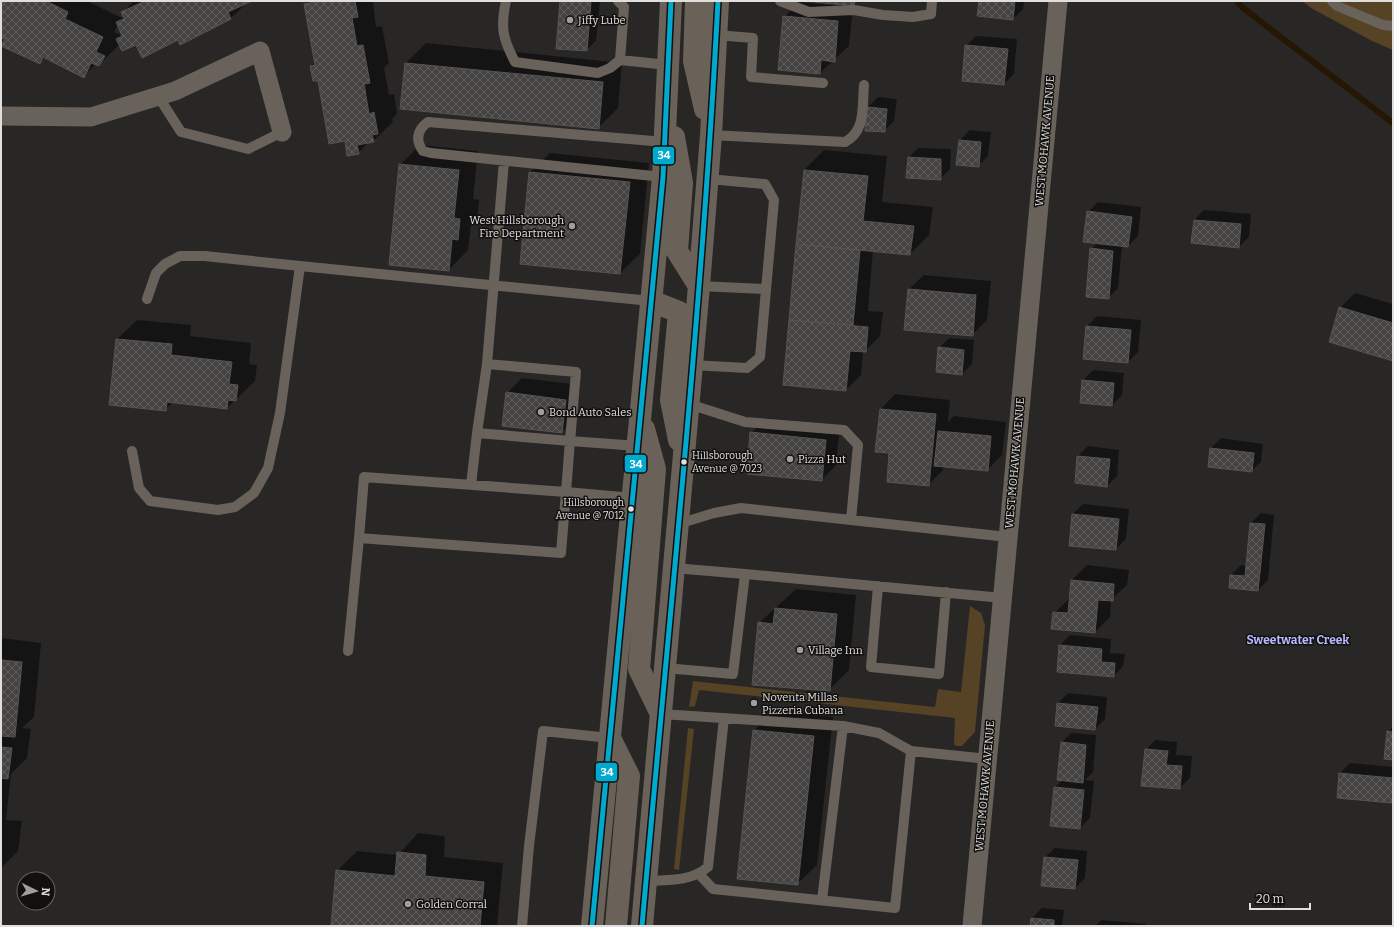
<svg xmlns="http://www.w3.org/2000/svg" width="1394" height="927" font-family="Bitter,serif">
	<style>
		.green { fill: #564225 }
		.shadow { fill: #0007; fill-rule: evenodd }
		.lines { fill: none; stroke-linecap: round; stroke-linejoin: round }
		.stream { stroke: #251703; stroke-width: 6 }
		.building { fill: url(#building-cross-hatch); stroke: #555453 }
		.service { stroke: #69625a; stroke-width: 10 }
		.minor { stroke: #69625a; stroke-width: 19 }
		.primary { stroke: #6a6259; stroke-width: 22 }
		.bus-1-casing { stroke: #11100f; stroke-width: 8 }
		.bus-1 { stroke: #00a9ce; stroke-width: 5 }
		.poi-dot { fill: #a09f9d; stroke: #11100f; stroke-width: 1.5 }
		.bus-dot { fill: #e0dfdd; stroke: #11100f; stroke-width: 1.5 }
		.labels { text-anchor: middle; dominant-baseline: central; stroke-width: 3; stroke-linejoin: round; paint-order: stroke }
		.bus-label { font-size: 10px; fill: #e0dfdd; stroke: #11100f; text-anchor: start }
		.poi-label { font-size: 11px; fill: #e0dfdd; stroke: #11100f; text-anchor: start }
		.street-label { font-size: 11px; fill: #e0dfdd; stroke: #11100f }
		.neighbourhood-label { font-size: 12px; font-weight: bold; fill: #b7b8ff; stroke: #11100f }
		.line-badge { stroke: #11100f; stroke-width: 1.5 }
		.badge-label { font-size: 11px; text-anchor: middle; font-weight: bold; fill: #fff }
	</style>
	<defs>
		<pattern id="building-cross-hatch" width="8" height="8" patternUnits="userSpaceOnUse"><rect width="8" height="8" fill="#444342"/><path d="M0 0l8 8M0 8l8-8" fill="none" stroke="#5f5e5d"/></pattern>
	</defs>
	<rect width="100%" height="100%" fill="#282726"/>
	<path class="green" d="M1302 1H1393V50L1372 41 1311 8Z
		M970 606 981 613 985 625 975 732 962 746H956L954 744 955 718 699 690 695 706 689 707 693 681 935 707 938 689 961 692Z
		M688 728 694 729 679 870 674 869Z"/>
	<path class="shadow" d="M1 1H87L122 18 124 16 122 13 134 1H249L231 18 181 44 178 39 120 44 99 65 96 64 83 76 45 57 39 63 1 37ZM118 25 122 33 121 35 114 32Z
		M309 1H373L376 27 382 26 389 63 384 68 389 95 394 94 397 114 392 119 393 122 373 141 369 142 358 153 345 140 319 80 311 66 315 62 305 4Z
		M561 1H600L596 41 586 50Z
		M980 1H1024L1023 9 1013 19Z
		M799 2 853 7 849 46 820 73 784 17Z
		M976 36 1017 39 1014 74 1004 84 966 46Z
		M426 43 622 63 618 108 598 128 402 108 406 63Z
		M878 97 897 99 894 121 884 131 868 107Z
		M970 130 991 132 988 156 978 166 960 140Z
		M420 145 478 151 473 199 479 200 477 219 471 225 468 250 449 270 400 165Z
		M918 148 951 149 950 169 940 179 909 157Z
		M824 150 887 156 882 202 933 207 929 235 910 254 873 250 868 311 883 312 880 336 865 351H863L861 375 846 390 784 384 804 170Z
		M550 153 649 163 640 254 620 273 521 263 530 172Z
		M1098 202 1141 207 1138 236 1128 246H1122L1118 288 1108 298 1091 249 1097 243 1088 212Z
		M1204 210 1251 214 1249 237 1239 247 1194 220Z
		M924 275 991 281 987 320 972 335 909 289Z
		M1355 293 1393 304V360L1340 308Z
		M1097 316 1141 320 1138 352 1128 362 1087 326Z
		M137 320 191 325 190 336 251 343 249 364 257 365 255 381 227 408 173 402 165 410 117 339Z
		M949 338 974 340 972 364 962 374 939 348Z
		M1093 370 1124 373 1122 395 1112 405 1083 380Z
		M522 378 580 385 576 417 561 432 507 393Z
		M895 394 950 400 948 422 954 416 1006 422 1002 455 987 470 944 466 943 470 928 485 890 452 877 451 881 409Z
		M766 418 840 425 836 465 822 480 751 433Z
		M1221 438 1263 444 1261 462 1251 471 1211 448Z
		M1088 446 1119 450 1117 476 1107 486 1078 456Z
		M1083 504 1129 509 1126 539 1116 549 1073 514Z
		M1261 513 1274 515 1268 580 1258 590 1231 575 1241 565 1247 566 1251 523Z
		M1087 565 1129 570 1127 585 1111 600 1110 617 1095 632 1054 613 1070 598 1072 580Z
		M796 589 856 595 849 670 829 690 759 623Z
		M1070 635 1111 639 1110 653 1125 654 1123 666 1114 676 1058 671 1060 645Z
		M1 638 41 643 34 717 22 728 31 729 27 758 11 774 6 820 22 821 18 851 1 868Z
		M1068 693 1107 697 1105 719 1095 729 1058 703Z
		M774 711 833 717 817 865 797 884 754 730Z
		M1393 726V759L1388 732Z
		M1071 733 1096 735 1093 772 1085 780 1094 781 1090 818 1080 828 1055 787 1063 780 1062 742Z
		M1155 740 1177 742 1176 755 1192 756 1190 778 1180 788 1146 750Z
		M1350 763 1393 767V800L1391 802 1338 797 1340 773Z
		M418 833 445 836 444 857 503 863 497 926H332L337 871 357 851 398 855Z
		M1055 848 1087 851 1085 878 1075 888 1045 857Z
		M1042 908 1064 910 1062 926H1031L1032 918Z
		M1101 920 1146 924V926H1095Z"/>
	<g class="lines">
		<path class="stream" d="M1237 1 1243 8 1393 123"/>
	</g>
	<path class="building" d="M1 1H46L68 12 65 19 103 37 96 52 105 56 99 66 91 63 84 78 43 57 40 64 1 46 5 39 1 38Z
		M145 1H252L228 12 231 19 180 45 178 40 142 58 136 45 122 51 116 39 122 36 116 22 124 19 121 12Z
		M355 1 358 17 352 18 357 46 363 45 370 83 364 84 369 114 374 112 378 134 372 135 374 142 357 145 359 154 347 156 345 141 329 144 318 81H313L310 66 315 65 304 4 320 1Z
		M560 1H591L587 51 556 49Z
		M805 1H855L854 6Z
		M979 1H1015L1013 20 977 16Z
		M783 16 838 21 835 62 821 60 820 74 778 70Z
		M965 45 1008 49 1004 85 962 81Z
		M405 63 603 82 599 129 400 109Z
		M867 107 887 109 885 132 865 131Z
		M959 140 981 142 979 167 956 165Z
		M908 157 941 159V180L906 178Z
		M399 164 459 170 454 218 460 219 458 240 452 239 449 271 389 265Z
		M804 170 868 176 863 221 914 226 910 255 796 244Z
		M529 172 630 182 620 274 520 264Z
		M1087 211 1132 217 1128 247 1083 242Z
		M1194 220 1241 224 1239 248 1191 243Z
		M796 244 860 250 853 325 789 320Z
		M1090 248 1113 251 1109 299 1086 297Z
		M908 289 976 295 973 336 904 330Z
		M1339 307 1393 323V361L1329 342Z
		M789 320 868 327 866 352 850 351 846 391 783 385Z
		M1086 326 1131 330 1128 363 1083 359Z
		M116 339 172 344 171 355 232 362 229 384 238 385 236 401 228 400 227 409 167 402 166 411 109 405Z
		M938 347 964 350 962 375 936 372Z
		M1082 380 1114 383 1112 406 1080 403Z
		M506 392 566 400 562 433 502 426Z
		M880 409 936 414 929 486 887 482 889 453 875 452Z
		M938 431 991 436 988 471 934 466Z
		M750 432 826 440 822 481 747 474Z
		M1210 448 1254 453 1252 472 1208 467Z
		M1077 456 1110 459 1107 487 1075 483Z
		M1072 514 1119 519 1116 550 1069 546Z
		M1250 523 1265 524 1258 591 1229 588 1230 575 1245 576Z
		M1071 580 1114 584 1113 601 1098 600 1095 633 1051 629 1053 612 1068 613Z
		M775 608 837 614 830 691 752 685 758 622 773 624Z
		M1059 645 1102 649 1101 662 1115 663 1114 677 1057 672Z
		M1 660 22 662 15 737 1 736Z
		M1057 703 1098 707 1095 730 1055 726Z
		M753 730 814 736 798 885 737 879Z
		M1387 731 1393 732V760L1384 759Z
		M1061 742 1086 745 1083 783 1057 780Z
		M1 747 12 748 8 779 1 778Z
		M1145 749 1168 751 1166 765 1182 766 1180 789 1141 786Z
		M1339 773 1393 778 1392 803 1337 798Z
		M1054 787 1084 790 1080 829 1050 826Z
		M397 852 426 855 425 876 484 882 480 926H331L336 870 395 876Z
		M1044 857 1078 860 1075 889 1041 886Z
		M1031 918 1054 920V926H1030Z"/>
	<g class="lines">
		<path class="service" d="M506 1C500 28 503 39 515 62L598 73 610 68 620 60 668 65
			M618 1 624 7 620 60
			M780 1 809 12 854 10 883 15 913 17 931 14 932 1
			M1332 1 1337 6 1383 25 1393 26
			M716 35 753 38 751 77 823 83
			M158 96 181 132 248 149 282 132
			M711 135 845 142C866 131 862 107 864 85
			M504 161 487 364 576 372 570 441 638 446
			M663 177 431 153 423 151C415 140 417 130 428 122L665 142
			M300 266 651 301
			M699 286 766 289
			M487 364 477 433 570 441 566 492 364 477 359 538 561 553 566 492 633 498
			M692 365 747 368 760 357 774 200 765 184 708 179
			M132 451 139 488 150 501 218 510 235 507 254 493 268 468 280 413 300 266 205 256H180L165 264 156 273 147 299
			M471 485 477 433
			M851 520 1008 537
			M678 524 714 513 741 508 851 520 858 445 844 430 745 422 689 404
			M674 568 745 574
			M878 586 871 667 939 674 946 592
			M348 651 359 538
			M665 668 733 674 745 574 1003 598
			M661 714 843 726 879 733 911 751 988 759
			M699 874 713 889 895 908 911 751
			M646 881C668 880 690 882 708 867L724 718
			M822 900 843 726
			M522 926 529 846 543 731 610 738"/>
		<path class="minor" d="M1 116 91 117 175 91 260 51 282 132
			M972 926 1058 1"/>
		<path class="primary" d="M696 1 694 61 705 109
			M674 137 682 183 677 251 699 286
			M651 301 679 312 671 400 679 440
			M644 429 655 469 639 669 661 714
			M610 738 629 776 616 926
			M592 926 663 177 671 1
			M642 926 699 286 711 135 718 1"/>
		<g class="bus-1-casing">
			<path id="bus-1" d="M592 926 663 177 671 1
				M642 926C669 618 702 310 718 1"/>
		</g>
		<use href="#bus-1" class="bus-1"/>
	</g>
	<g class="poi-dot">
		<circle cx="570" cy="20" r="4"/>
		<circle cx="572" cy="226" r="4"/>
		<circle cx="541" cy="412" r="4"/>
		<circle cx="790" cy="459" r="4"/>
		<circle cx="800" cy="650" r="4"/>
		<circle cx="754" cy="703" r="4"/>
		<circle cx="408" cy="904" r="4"/>
	</g>
	<g class="bus-dot">
		<circle cx="684" cy="462" r="3.5"/>
		<circle cx="631" cy="509" r="3.5"/>
	</g>
	<g class="labels">
		<g class="bus-label">
			<text x="692" y="456">Hillsborough<tspan x="692" dy="13">Avenue @ 7023</tspan></text>
			<text x="624" y="503" text-anchor="end">Hillsborough<tspan x="624" dy="13">Avenue @ 7012</tspan></text>
		</g>
		<g class="poi-label">
			<text x="578" y="20">Jiffy Lube</text>
			<text x="564" y="220" text-anchor="end">West Hillsborough<tspan x="564" dy="13">Fire Department</tspan></text>
			<text x="549" y="412">Bond Auto Sales</text>
			<text x="798" y="459">Pizza Hut</text>
			<text x="808" y="650">Village Inn</text>
			<text x="762" y="697">Noventa Millas<tspan x="762" dy="13">Pizzeria Cubana</tspan></text>
			<text x="416" y="904">Golden Corral</text>
		</g>
		<g class="street-label">
			<text transform="translate(1045 141) rotate(-85)">WEST MOHAWK AVENUE</text>
			<text transform="translate(1015 463) rotate(-85)">WEST MOHAWK AVENUE</text>
			<text transform="translate(985 786) rotate(-85)">WEST MOHAWK AVENUE</text>
		</g>
		<g class="neighbourhood-label">
			<text x="1298" y="640">Sweetwater Creek</text>
		</g>
	</g>
	<g class="line-badge">
		<rect x="652" y="146" width="23" height="19" rx="4" fill="#00a9ce"/>
		<rect x="624" y="454" width="23" height="19" rx="4" fill="#00a9ce"/>
		<rect x="595" y="762" width="23" height="20" rx="4" fill="#00a9ce"/>
	</g>
	<g class="badge-label">
		<text x="664" y="159">34</text>
		<text x="636" y="468">34</text>
		<text x="607" y="776">34</text>
	</g>
	<rect width="1394" height="927" fill="none" stroke="#e0dfdd" stroke-width="4"/>
	<g transform="translate(36 891) rotate(95)"><circle r="19" fill="#11100f" stroke="#646361"/>
	<path d="M0-3L7 15L0 10L-7 15Z" fill="#a09f9d"/>
	<text y="-6" font-size="11" font-weight="bold" text-anchor="middle" fill="#e0dfdd">N</text>
	</g>
	<path d="M1250 903v6h60v-6" fill="none" stroke="#e0dfdd" stroke-width="2"/>
	<text x="1256" y="903" font-size="12" fill="#e0dfdd" stroke="#11100f" stroke-width="3" paint-order="stroke">20 m</text>
</svg>
